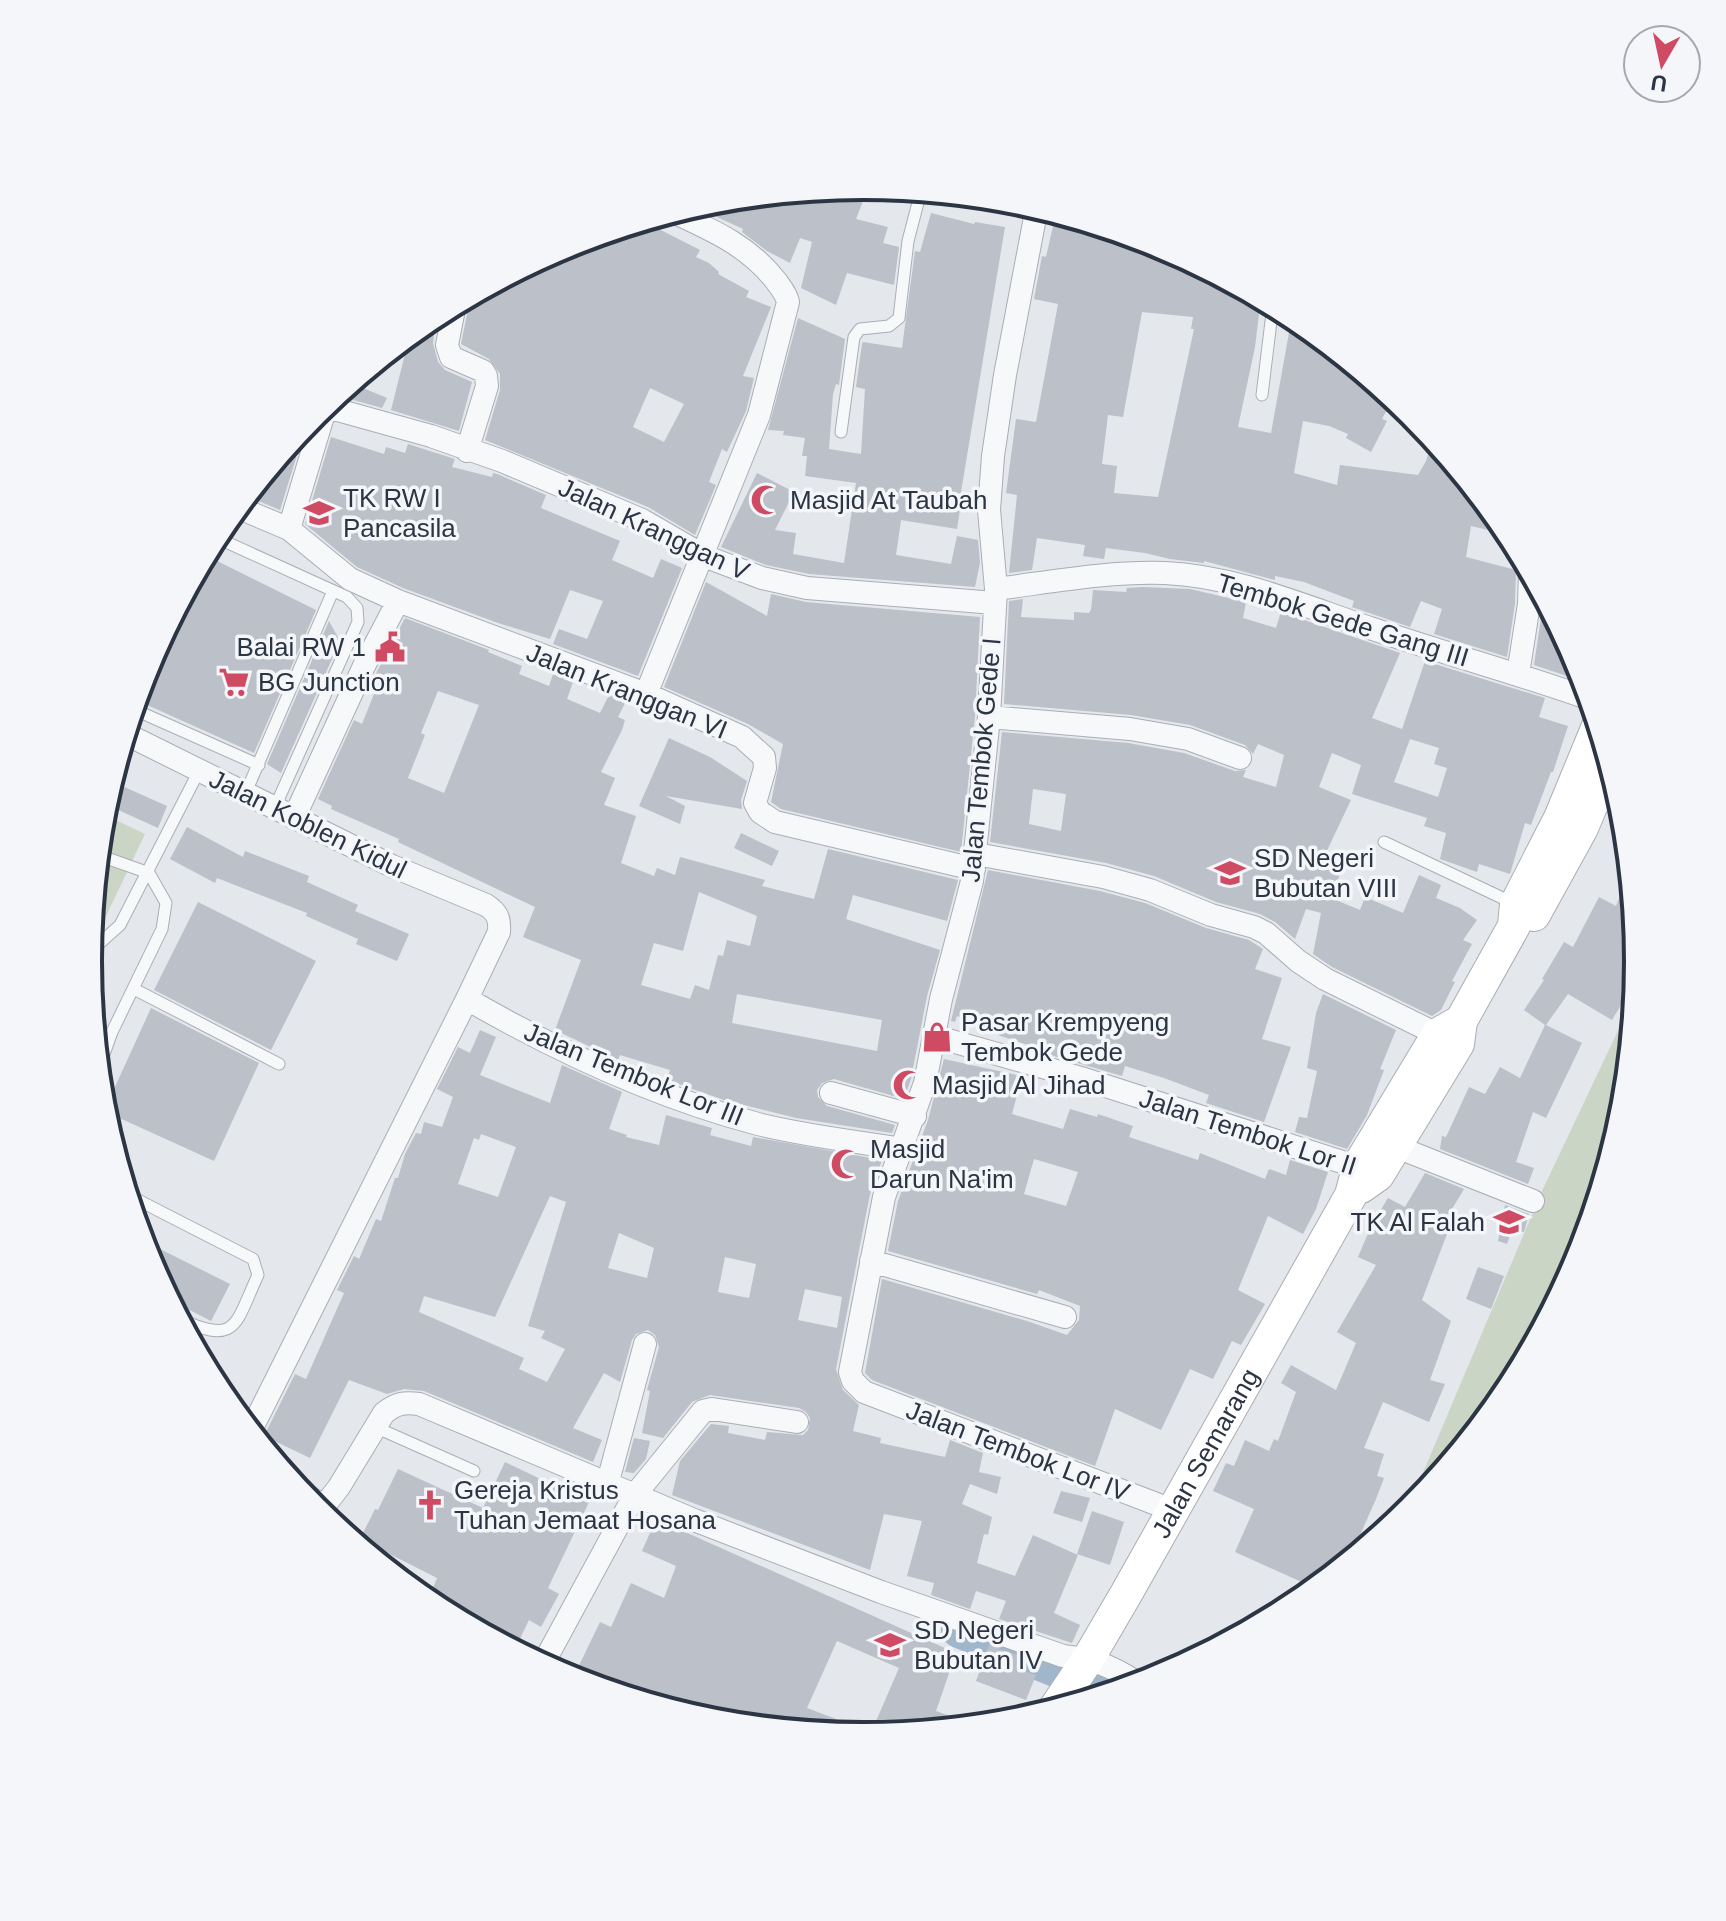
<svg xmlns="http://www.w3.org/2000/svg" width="1726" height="1921" font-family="Arial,sans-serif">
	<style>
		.green { fill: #cad5c5 }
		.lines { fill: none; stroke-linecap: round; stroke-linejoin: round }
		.river { stroke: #9fb6cb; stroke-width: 36 }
		.building { fill: #bbc0c9; fill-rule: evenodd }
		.lane-casing { stroke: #a9aeb6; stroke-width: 13 }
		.street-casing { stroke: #a9aeb6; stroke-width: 24 }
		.secondary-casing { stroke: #a9aeb6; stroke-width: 34 }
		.lane { stroke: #f7f8fa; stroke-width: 11 }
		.street { stroke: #f7f8fa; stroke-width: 22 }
		.secondary { stroke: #fff; stroke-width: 32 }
		.labels { text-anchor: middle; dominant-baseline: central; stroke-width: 7; stroke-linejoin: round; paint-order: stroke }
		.poi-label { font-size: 26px; fill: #2b3544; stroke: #f4f6f9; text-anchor: start }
		.street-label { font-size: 26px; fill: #2b3544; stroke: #f4f6f9 }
		.rim { fill: none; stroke: #2b3544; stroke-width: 4 }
	</style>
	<rect width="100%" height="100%" fill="#e4e7ec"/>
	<path class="green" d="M103 814 145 834 89 952Z
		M1634 997 1623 1112 1579 1257 1507 1391 1406 1513 1542 1191Z"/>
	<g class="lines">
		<path class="river" d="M959 1630 1110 1691"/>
	</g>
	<path class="building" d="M863 186H869L856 219 888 227 883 243 899 247 894 285 847 273 836 305 801 288 812 242 800 238 790 263 767 251 742 232 743 229 693 206 712 200Z
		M931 213 974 224 975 222 1005 227 958 510H960L957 529 901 520 896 555 951 564 957 536 978 540 980 563 975 587 809 574 766 565 721 547 757 473 794 492 775 530 796 533 793 554 844 563 856 483 805 476 807 456H802L805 438 783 435 784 431 768 430 798 318 845 339 839 385 836 384 833 394 829 449 861 454 865 389 856 387 862 344 863 342 902 348 915 251 920 252Z
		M1056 213 1111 230 1110 236 1161 245 1261 298 1255 347 1238 427 1271 433 1292 316 1393 398 1382 419 1387 421 1371 452 1346 438 1348 434 1329 426 1303 421 1294 473 1337 485 1340 465 1418 475 1426 461 1433 439 1510 535 1471 526 1466 557 1516 570 1515 603 1507 657 1434 634 1442 609 1421 601 1410 627 1352 607 1354 601 1304 582 1275 576V580L1204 561V563L1170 559 1145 553 1106 548 1104 559 1083 556 1085 545 1037 538 1032 570 1009 573 1017 495 1006 493 1016 419 1036 422 1058 304 1034 299 1042 256 1046 257ZM1142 312 1193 317 1191 329H1194L1158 497 1114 493 1117 466 1102 464 1108 415 1123 417Z
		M643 221 700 250 696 257 709 263 719 272 718 274 749 291 746 297 771 307 743 376 754 378 746 411 727 452 722 449 709 482 716 485 695 535 648 507 485 440 500 390V374L489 359 461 344 471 295 567 244ZM650 388 684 404 664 442 633 427Z
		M437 313 433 343 438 362 445 370 472 382 459 431 391 410 410 334Z
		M351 383 387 398 382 408 339 396 338 394Z
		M302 428 305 429 280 510 247 496Z
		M331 437 384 454 386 447 405 453 408 444 455 459 452 467 492 477 493 473 497 474 546 495 541 508 620 541 612 560 653 578 661 559 682 568 638 676 553 644 559 629 587 639 603 601 570 590 550 639 498 623 403 588 357 567 305 524Z
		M205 555 316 610 254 753 136 700 147 664Z
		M706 582 767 616 771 594 806 602 980 617 975 716 961 852 781 809 771 802 783 744 748 724 664 687Z
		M1143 587 1190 589 1246 602 1243 618 1276 628 1281 612 1400 653 1372 718 1402 729 1425 661 1545 698 1539 717 1568 726 1553 772H1551L1531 825 1525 823 1510 874 1479 864 1477 872 1440 859 1446 833 1424 826 1427 818 1352 794 1361 765 1332 753 1319 787 1351 800 1322 861 1342 869 1331 898 1360 910 1365 897 1403 913 1419 875 1441 885 1436 898 1460 908 1477 920 1463 940 1472 944 1452 981 1455 982 1441 1010 1432 1016 1332 967 1313 954 1321 913 1306 909 1295 939 1275 922 1260 914 1216 902 1154 876 1106 863 990 842 1002 732 1128 743 1184 753 1235 771 1246 770 1243 777 1276 787 1284 755 1258 744 1253 754 1245 745 1190 725 1131 715 1004 704 1009 601 1023 599 1021 617 1074 620V612L1089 613 1091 610 1093 590 1126 592 1127 588ZM1410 739 1439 748 1434 764 1447 768 1438 797 1394 782ZM1033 789 1066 794 1061 831 1029 824Z
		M1544 598 1579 664 1585 682 1534 665Z
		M405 618 489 650 488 652 522 666 519 674 549 686 553 674 573 682 567 699 600 713 609 695 626 701 618 717 625 720 622 730 601 772 615 778 604 805 636 816 621 863 654 876 657 868 675 875 680 857 765 880 762 886 814 899 828 849 958 880 947 921 853 895 846 919 940 950 927 996 911 1079 904 1099 834 1079 822 1083 817 1090 818 1097 827 1106 895 1125 892 1133 796 1118 724 1100 667 1080 670 1070 620 1055 618 1060 555 1030 581 960 523 937 535 907 398 842 399 839 331 809 332 806 318 799 354 720 362 724 376 689 370 687 372 681ZM438 691 479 705 444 793 408 778 425 735 421 733ZM699 892 757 916 750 946 727 940 723 956 718 955 709 990 695 985 690 999 641 985 654 943 683 951ZM737 994 882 1020 877 1051 732 1023Z
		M329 621 340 641 281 773 267 764Z
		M669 738 710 757 747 781 741 800 742 809 666 796 685 806 680 824 639 806Z
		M111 781 167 806 158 828 105 804Z
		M187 827 243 857 245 851 309 876 307 882 358 905 355 911 409 934 397 961 356 944 358 939 306 916 307 913 217 878 215 883 170 859Z
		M741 833 779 851 772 866 734 848Z
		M988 870 1100 891 1145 903 1206 928 1249 940 1263 949 1255 969 1282 978 1262 1039 1291 1047 1264 1122 1206 1103 1209 1095 1164 1078 1125 1066 1122 1076 1030 1049 1031 1046 998 1035 1000 1031 957 1016 955 1022 951 1021Z
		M1629 873 1637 954 1625 978 1634 983 1612 1020 1568 994 1546 1025 1582 1043 1546 1118 1533 1112 1516 1162 1534 1168 1528 1184 1440 1149 1442 1136 1446 1137 1469 1087 1485 1094 1500 1067 1520 1078 1545 1025 1524 1010 1544 980 1542 979 1564 942 1573 947 1599 897 1616 906Z
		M198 902 316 961 271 1050 154 990Z
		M1323 994 1396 1030 1380 1069 1384 1070 1367 1115 1347 1149 1295 1132 1299 1117 1307 1118 1317 1071 1307 1068 1316 1013Z
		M151 1008 259 1063 214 1161 104 1111Z
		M480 1030 496 1037 480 1075 550 1103 562 1065 622 1092 609 1129 627 1135 626 1137 659 1145 666 1115 712 1128 710 1135 751 1146 753 1137 882 1160 870 1194 836 1369 843 1390 859 1405 853 1431 881 1438 880 1443 945 1457 950 1440 983 1453 979 1472 1001 1477 997 1494 970 1484 962 1504 992 1517 988 1535 984 1534 977 1563 1015 1576 1033 1535 1078 1555 1054 1613 1080 1625 1072 1643 999 1619 1006 1601 976 1591 970 1609 931 1595 934 1583 907 1576 922 1521 884 1514 870 1570 672 1495 680 1461 711 1424 729 1426 728 1433 765 1440 767 1432 803 1435 808 1430 810 1418 806 1412 799 1408 710 1395 692 1402 663 1438 642 1433 650 1391 647 1390 659 1347 655 1335 648 1330 636 1334 632 1340 620 1382 604 1373 573 1428 602 1440 593 1462 424 1391 404 1389 387 1394 349 1380 310 1458 264 1436 295 1374 306 1379 344 1293 337 1290 354 1256 359 1259 376 1219 381 1221 395 1178H398L405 1154 416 1133 421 1134 424 1122 442 1127 453 1097 437 1089 458 1047 470 1053ZM481 1134 516 1147 498 1197 458 1184 474 1138 479 1140ZM550 1196 566 1202 528 1326 545 1331 541 1338 565 1349 547 1382 519 1369 524 1358 419 1312 424 1296 495 1317ZM619 1233 654 1248 647 1278 608 1268ZM725 1257 756 1264 749 1298 718 1292ZM805 1289 842 1297 837 1328 798 1320Z
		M944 1059 1022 1076 1012 1114 1063 1129 1070 1109 1097 1117 1098 1114 1133 1126 1129 1137 1198 1160 1200 1153 1265 1179 1269 1169 1286 1175 1290 1160 1328 1172 1316 1209 1303 1234 1268 1216 1238 1290 1265 1304 1241 1345 1232 1341 1213 1379 1190 1369 1161 1430 1115 1409 1095 1466 872 1380 865 1373 882 1279 1027 1321 1067 1335 1079 1320 1080 1306 1039 1290 1037 1294 888 1251 898 1201 928 1120ZM1034 1159 1078 1172 1066 1206 1024 1194Z
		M1425 1173 1464 1189 1443 1224 1450 1226 1422 1300 1451 1321 1430 1380 1445 1384 1429 1422 1383 1402 1364 1448 1384 1454 1377 1476 1384 1478 1376 1499 1349 1560 1315 1588 1235 1552 1254 1509 1213 1491 1226 1463 1234 1466 1245 1440 1269 1451 1274 1439 1278 1441 1296 1392 1281 1383 1291 1365 1336 1390 1356 1343 1337 1332 1376 1265 1358 1257 1372 1224 1388 1198 1405 1207Z
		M1505 1205 1529 1214 1524 1232 1512 1230 1507 1244 1498 1241Z
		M142 1240 230 1284 211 1321 170 1300 147 1257Z
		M1478 1267 1504 1276 1491 1309 1466 1299Z
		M634 1438 650 1441 646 1459 634 1473 625 1472Z
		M505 1462 589 1502 548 1588 559 1594 541 1627 529 1620 515 1649 428 1601 437 1578 360 1539 375 1509 378 1510 398 1469 483 1508Z
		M1061 1491 1090 1498 1082 1522 1053 1513Z
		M1092 1511 1124 1522 1110 1565 1077 1554Z
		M656 1519 956 1653 936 1711 974 1725 870 1735 899 1668 837 1641 807 1708 868 1731 867 1735 711 1721 573 1678 600 1622 611 1627 631 1583 664 1598 676 1566 642 1551Z
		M989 1645 1026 1658 1021 1670 1036 1675 1026 1700 976 1681Z"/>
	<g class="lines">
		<g class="lane-casing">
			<path id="lane" d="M1262 395 1273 305
				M841 432 854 337 860 329 889 326 899 318 908 241 921 191
				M215 537 347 597 357 608 358 622 275 807
				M133 709 259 765
				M246 792 333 591
				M1384 842 1513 903
				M98 855 149 873 166 903 162 929 112 1032 99 1068
				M90 944 100 943 120 925 199 771
				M134 989 279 1064
				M128 1195 253 1259 258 1275C235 1324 238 1346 180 1319
				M375 1427 474 1471"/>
		</g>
		<g class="street-casing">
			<path id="street" d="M1037 207 1005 375 993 456 989 510 996 589 989 717 972 881 941 999 925 1083 884 1197 850 1372 853 1381 864 1392 1172 1510
				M455 304 447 345 451 357 483 371 486 376 487 386 467 451
				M323 406 431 436 502 461 642 520 704 556 762 578 807 588 995 603
				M237 507 289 529 350 579 398 601 646 694 742 737 764 757 765 768 755 803 760 812 775 822 974 869
				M289 529 327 403
				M996 589C1051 582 1109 571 1165 573 1236 576 1304 606 1370 628 1443 653 1517 673 1590 699
				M1518 674 1529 604 1530 572
				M646 694 759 415 788 302C786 293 781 288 776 281 749 246 712 230 673 212
				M989 717 1130 729 1188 739 1240 758
				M126 734 392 866 486 905C497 912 500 918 499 932L467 999 251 1430
				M294 818 364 666 398 601
				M976 854 1103 877 1150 890 1211 915 1254 927 1266 933 1298 961 1325 979 1449 1040
				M467 999C557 1051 656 1097 758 1124 805 1136 854 1141 903 1149
				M934 1036 1081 1078 1370 1171
				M831 1093 915 1116
				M1397 1147 1533 1201
				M871 1261 1065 1317
				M607 1485 645 1344
				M303 1493 317 1502 325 1517
				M322 1509 339 1487 384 1413C397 1403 404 1402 419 1404L694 1520 881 1592 1063 1656C1095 1659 1111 1666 1138 1683
				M543 1664 634 1496 703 1411 712 1409 797 1422"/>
		</g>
		<g class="secondary-casing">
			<g id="secondary">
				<path d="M1534 915 1582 828 1609 764"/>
				<path d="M1361 1187 1378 1175 1458 1044 1461 1021 1514 926 1516 904 1560 818 1598 726"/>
				<path id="s1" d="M1055 1708 1088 1659 1126 1594 1351 1195 1359 1165 1438 1034 1461 1021"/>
			</g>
		</g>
		<use href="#lane" class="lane"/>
		<use href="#street" class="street"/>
		<use href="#secondary" class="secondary"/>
	</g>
	<defs>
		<g id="mosque-bare" transform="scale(2.4)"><path d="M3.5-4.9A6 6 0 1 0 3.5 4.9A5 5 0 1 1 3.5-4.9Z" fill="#cf4b64" stroke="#f4f6f9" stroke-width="2.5" paint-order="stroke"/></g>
		<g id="school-bare" transform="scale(2.4)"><path d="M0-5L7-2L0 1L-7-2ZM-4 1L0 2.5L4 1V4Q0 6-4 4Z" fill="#cf4b64" stroke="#f4f6f9" stroke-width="2.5" paint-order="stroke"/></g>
		<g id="civic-bare" transform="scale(2.4)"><path d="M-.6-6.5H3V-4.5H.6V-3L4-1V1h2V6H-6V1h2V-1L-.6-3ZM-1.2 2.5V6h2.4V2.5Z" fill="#cf4b64" stroke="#f4f6f9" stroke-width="2.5" paint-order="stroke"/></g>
		<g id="supermarket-bare" transform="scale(2.4)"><path d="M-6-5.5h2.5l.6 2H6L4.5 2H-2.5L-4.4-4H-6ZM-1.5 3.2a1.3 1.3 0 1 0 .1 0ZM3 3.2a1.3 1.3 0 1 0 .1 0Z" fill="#cf4b64" stroke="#f4f6f9" stroke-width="2.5" paint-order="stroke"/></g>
		<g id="shop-bare" transform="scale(2.4)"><path d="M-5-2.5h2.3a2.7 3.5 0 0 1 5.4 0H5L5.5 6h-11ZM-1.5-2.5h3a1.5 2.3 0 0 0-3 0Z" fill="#cf4b64" stroke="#f4f6f9" stroke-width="2.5" paint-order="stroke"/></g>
		<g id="church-bare" transform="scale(2.4)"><path d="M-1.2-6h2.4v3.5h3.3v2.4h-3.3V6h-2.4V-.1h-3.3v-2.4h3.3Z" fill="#cf4b64" stroke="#f4f6f9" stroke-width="2.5" paint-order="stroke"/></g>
	</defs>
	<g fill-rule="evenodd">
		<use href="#mosque-bare" x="766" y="500"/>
		<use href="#school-bare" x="319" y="513"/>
		<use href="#civic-bare" x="390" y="647"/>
		<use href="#supermarket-bare" x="234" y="682"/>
		<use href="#school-bare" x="1230" y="873"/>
		<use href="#shop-bare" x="937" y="1037"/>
		<use href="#mosque-bare" x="908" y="1085"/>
		<use href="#mosque-bare" x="846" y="1164"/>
		<use href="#school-bare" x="1509" y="1222"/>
		<use href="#church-bare" x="430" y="1505"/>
		<use href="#school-bare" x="890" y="1645"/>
	</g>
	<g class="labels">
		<g class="poi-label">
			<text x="343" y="498">TK RW I<tspan x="343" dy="30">Pancasila</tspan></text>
			<text x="790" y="500">Masjid At Taubah</text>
			<text x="366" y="647" text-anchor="end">Balai RW 1</text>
			<text x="258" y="682">BG Junction</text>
			<text x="1254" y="858">SD Negeri<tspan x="1254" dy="30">Bubutan VIII</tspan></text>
			<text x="961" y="1022">Pasar Krempyeng<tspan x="961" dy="30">Tembok Gede</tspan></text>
			<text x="932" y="1085">Masjid Al Jihad</text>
			<text x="870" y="1149">Masjid<tspan x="870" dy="30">Darun Na'im</tspan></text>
			<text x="1485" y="1222" text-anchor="end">TK Al Falah</text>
			<text x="454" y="1490">Gereja Kristus<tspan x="454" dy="30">Tuhan Jemaat Hosana</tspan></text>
			<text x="914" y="1630">SD Negeri<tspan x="914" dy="30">Bubutan IV</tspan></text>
		</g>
		<g class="street-label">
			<text transform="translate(654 529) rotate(25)">Jalan Kranggan V</text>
			<text transform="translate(1343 620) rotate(17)">Tembok Gede Gang III</text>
			<text transform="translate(627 691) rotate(22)">Jalan Kranggan VI</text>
			<text transform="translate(981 760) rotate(-85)">Jalan Tembok Gede I</text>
			<text transform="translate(308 824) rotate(26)">Jalan Koblen Kidul</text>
			<text transform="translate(634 1074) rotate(22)">Jalan Tembok Lor III</text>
			<text transform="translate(1248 1132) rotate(18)">Jalan Tembok Lor II</text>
			<text transform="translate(1018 1451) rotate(21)">Jalan Tembok Lor IV</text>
			<text stroke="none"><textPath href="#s1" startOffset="296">Jalan Semarang</textPath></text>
		</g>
	</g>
	<path d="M0 0H1726V1921H0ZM102 961a761 761 0 1 1 1522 0a761 761 0 1 1-1522 0Z" fill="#f4f6f9" fill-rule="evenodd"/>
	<path class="rim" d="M102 961a761 761 0 1 1 1522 0a761 761 0 1 1-1522 0Z"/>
	<g transform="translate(1662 64) rotate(189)"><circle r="38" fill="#f4f6f9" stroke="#a4a9b1" stroke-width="2"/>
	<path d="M0-6L14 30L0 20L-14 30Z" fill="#cf4b64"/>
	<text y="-12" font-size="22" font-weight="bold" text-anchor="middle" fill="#2b3544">U</text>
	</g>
</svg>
